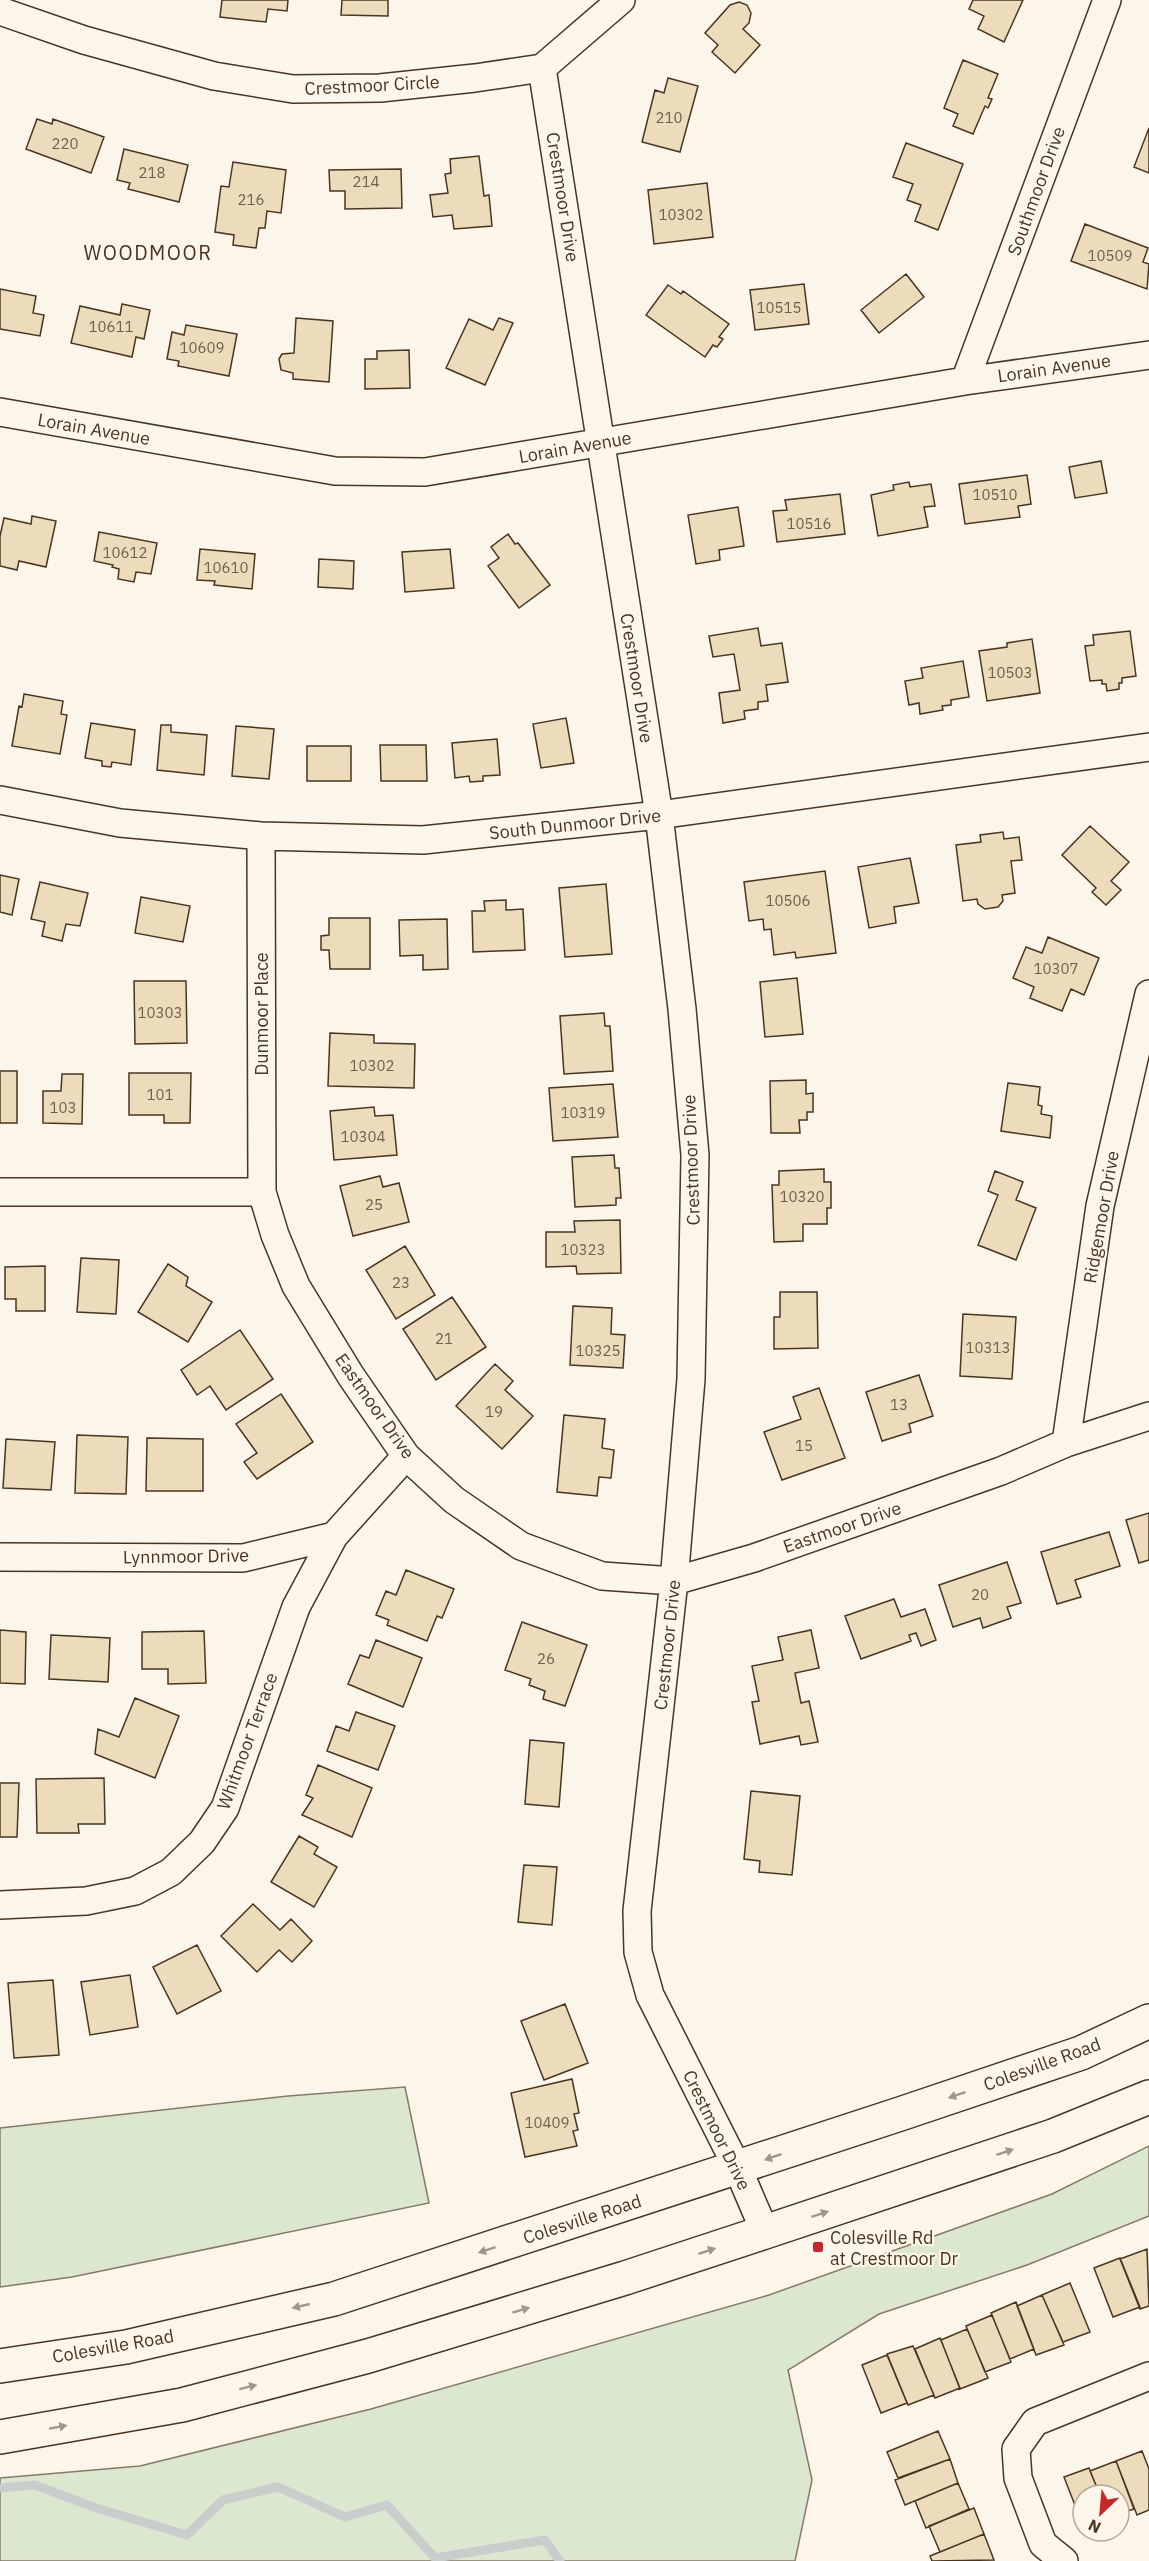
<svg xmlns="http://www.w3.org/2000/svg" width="1149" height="2561" font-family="'IBM Plex Sans',sans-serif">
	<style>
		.green { fill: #dce7d0; stroke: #887966; stroke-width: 1.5 }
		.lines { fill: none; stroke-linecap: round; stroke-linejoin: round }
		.stream { stroke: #c9cecd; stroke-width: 9 }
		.building { fill: #ecdcbc; stroke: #4a3520; stroke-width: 1.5 }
		.minor-casing { stroke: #4a3520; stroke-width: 30 }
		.trunk-casing { stroke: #4a3520; stroke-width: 36 }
		.minor { stroke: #fbf6e9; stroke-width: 27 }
		.trunk { stroke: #fbf6e9; stroke-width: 33 }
		.oneway { fill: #a29684 }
		.poi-dot { fill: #c62828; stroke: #fbf6e9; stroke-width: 2 }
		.labels { text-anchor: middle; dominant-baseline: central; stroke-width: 4.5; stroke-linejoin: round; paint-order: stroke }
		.number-label { font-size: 15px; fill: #725f47 }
		.street-label { font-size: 18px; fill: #4a3520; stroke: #fbf6e9 }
		.poi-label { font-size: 18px; fill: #4a3520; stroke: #fbf6e9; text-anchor: start }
		.neighbourhood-label { font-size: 20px; letter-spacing: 1.5px; fill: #4a3520; stroke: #fbf6e9 }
	</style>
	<rect width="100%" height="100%" fill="#fbf6e9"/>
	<path class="green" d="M405 2087 429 2203 72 2277 0 2287V2128L288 2096Z
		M1149 2146V2216L1027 2265 879 2314 788 2370 812 2480 795 2561H0V2478L140 2466 371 2409 769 2295 1052 2194Z"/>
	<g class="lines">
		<path class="stream" d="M0 2488 35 2485 96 2508 187 2535 223 2500 278 2487 345 2517 387 2505 435 2558 545 2540 560 2561"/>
	</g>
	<path class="building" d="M222 0H288L287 11 268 9 266 22 220 17Z
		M342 0H388V16L341 15Z
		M973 0H1023L1004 42 978 29 984 16 969 9Z
		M739 2 747 5 751 13 749 23 743 29 760 45 735 73 712 52 718 45 705 33 730 5Z
		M963 60 998 74 988 98 992 99 988 108 985 106 973 134 953 126 958 114 944 108Z
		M668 78 698 86 680 152 642 142 655 90 664 93Z
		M37 119 52 124 53 119 104 137 91 173 26 149Z
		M1149 128V173L1134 167Z
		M906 143 963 164 938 230 915 221 921 205 907 200 913 184 893 177Z
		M124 149 188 165 179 202 128 189 130 183 117 180Z
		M479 156 484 196 489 195 492 226 454 229 452 215 433 217 430 195 448 193 445 174 451 173 450 159Z
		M233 162 286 170 281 213 267 211 265 228H259L256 248 233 245 234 235 215 232 221 186 229 187Z
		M401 169 402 208 345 209V191H330L329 170Z
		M707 183 713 237 654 244 648 190Z
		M1085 224 1148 248 1143 262 1149 264 1147 289 1071 261Z
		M906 274 924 297 879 333 861 310Z
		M804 284 809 324 755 330 750 290Z
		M668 285 681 294 683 291 729 324 719 337 723 339 717 347 713 345 705 357 646 315Z
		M0 289 36 296 33 313 44 315 40 336 0 329Z
		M122 304 150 310 144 339 136 337 132 357 71 343 80 306 120 315Z
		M296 318 333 321 329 382 293 379V373L281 370 279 359 282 354 294 353Z
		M499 318 513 323 485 385 446 368 469 319 493 330Z
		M186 325 237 334 229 376 178 366 179 361 167 359 172 332 184 335Z
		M409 350 410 388 365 389V359H377V351Z
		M1101 461 1107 493 1075 498 1069 467Z
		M1027 475 1031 504 1018 506 1020 517 965 524 959 484Z
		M909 482 910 487 931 484 935 506 924 507 928 527 878 536 871 495 894 490 893 485Z
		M840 494 845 534 777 542 773 511 787 510 785 500Z
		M738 507 744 546 719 550 720 560 696 564 688 515Z
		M32 516 56 521 46 567 19 561 17 570 0 566V536L4 518 31 524Z
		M99 532 157 543 151 574 136 572 134 582 118 579 119 569 112 567 113 565 94 561Z
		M508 534 515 544 518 543 550 585 519 608 488 566 499 558 491 547Z
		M200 549 255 554 252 589 214 585 215 581 197 580Z
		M450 549 454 588 405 592 402 552Z
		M319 559 354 561 353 589 318 587Z
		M758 628 761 646 782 643 788 682 766 685 768 701 758 702V709L744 711 745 719 723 723 719 693 740 690 734 654 713 657 709 636Z
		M1130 631 1136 676 1122 678V683H1119V689L1107 691 1106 684H1102V680L1090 681 1085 646 1094 645 1093 635Z
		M1032 639 1040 693 987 701 979 651 1007 647V643Z
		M963 661 969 697 951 700V705L942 706 943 710 920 714 919 703 909 705 905 681 923 678 921 668Z
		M24 694 63 701 61 714 67 715 60 754 12 746 19 706 22 707Z
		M566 718 574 763 541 768 533 724Z
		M91 723 135 730 131 765 112 762 111 767 102 766V761L85 758Z
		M161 725H171V732L207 735 204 775 157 770Z
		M236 726 274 729 269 779 232 776Z
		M497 739 500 775 483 776V781L470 782 469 776 455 778 452 743Z
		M380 745H426L427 781H381Z
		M307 746H351V781H307Z
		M1090 826 1129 862 1111 881 1121 890 1106 905 1092 892 1096 888 1062 855Z
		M1003 832 1004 839 1019 837 1022 860 1011 861 1015 893 1002 895 1003 901 998 907 985 909 978 904 977 899 963 901 956 845 981 842 980 835Z
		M910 858 919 903 894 907 896 923 869 928 858 867Z
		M825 871 836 953 796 958 795 952 774 955 771 929 764 930 763 919 749 921 744 882Z
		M0 875 19 879 12 915 0 912Z
		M40 882 88 893 80 926 66 924 62 941 42 936 45 922 31 919Z
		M606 884 612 954 565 957 559 888Z
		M141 897 190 906 183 942 135 933Z
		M506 900V910L523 909 525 950 473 952 472 911H485L484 901Z
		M329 918H370V969H330L329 950H321V936L329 935Z
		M447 919 448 969 423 970V955L400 956 399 920Z
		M1048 937 1099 958 1084 995 1071 989 1062 1011 1030 998 1034 987 1013 978 1026 947 1042 953Z
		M797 978 803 1034 765 1037 760 982Z
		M134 981H186L187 1043 135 1044Z
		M604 1013 605 1026H610L613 1071 564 1074 560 1016Z
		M330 1033 374 1035V1043L415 1044 414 1088 328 1086Z
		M0 1071H17V1123H0Z
		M129 1073H191L190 1123H164V1115H129Z
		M62 1074H83L82 1124 43 1123V1091H61Z
		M806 1080V1094L813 1093V1112H807V1120H799L800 1133H771L770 1081Z
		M1008 1083 1040 1087 1038 1105 1042 1106 1041 1114 1052 1116 1050 1138 1001 1131Z
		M613 1084 618 1137 553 1141 549 1088Z
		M374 1107 375 1116 393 1115 397 1155 334 1160 330 1111Z
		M614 1155 615 1168H619L621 1198H616V1205L575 1207 572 1157Z
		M824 1169V1182H831V1208H827V1224H803V1241L774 1242 772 1185H779V1171Z
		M995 1171 1023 1182 1016 1200 1036 1208 1016 1260 978 1245 998 1195 988 1191Z
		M380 1176 383 1187 399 1183 409 1222 353 1236 340 1186Z
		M620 1220 621 1273 577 1274 576 1266 546 1267V1232H575L574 1221Z
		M405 1246 435 1295 396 1319 366 1270Z
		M81 1258 119 1260 116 1314 77 1312Z
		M168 1264 188 1277 186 1286 212 1302 188 1342 138 1312Z
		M45 1266V1311H16V1299H5V1267Z
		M780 1292H817L818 1348 774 1349V1317H780Z
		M452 1297 486 1347 436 1380 403 1329Z
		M573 1306 612 1308 611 1334 625 1335 623 1368 570 1365Z
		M963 1314 1016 1317 1012 1379 960 1376Z
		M240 1330 273 1379 226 1410 210 1386 197 1395 181 1370Z
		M495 1364 513 1381 505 1390 533 1416 502 1449 456 1406Z
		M919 1375 933 1416 909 1424 911 1432 882 1441 866 1392Z
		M819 1388 845 1458 782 1480 764 1432 801 1419 793 1397Z
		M281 1394 313 1442 257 1479 244 1462 257 1453 236 1424Z
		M564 1415 605 1419 602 1448 614 1450 611 1478 599 1477 597 1496 557 1492Z
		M77 1435 128 1437 126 1494 75 1493Z
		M147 1438 203 1439V1491H146Z
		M6 1439 55 1442 51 1490 3 1488Z
		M1149 1513V1560L1139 1563 1126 1520Z
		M1109 1532 1120 1566 1075 1580 1081 1597 1057 1604 1041 1552Z
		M1007 1562 1021 1603 1007 1607 1011 1618 983 1628 980 1618 953 1627 939 1585Z
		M406 1570 454 1589 442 1618 437 1616 427 1641 387 1625 389 1620 376 1615 386 1591 396 1595Z
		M894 1599 901 1617 925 1609 936 1640 921 1646 916 1633 909 1635 911 1641 861 1659 845 1616Z
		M522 1622 587 1645 565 1706 543 1699 545 1691 529 1685 531 1679 505 1670Z
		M0 1630 26 1632 25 1684 0 1683Z
		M811 1630 819 1668 795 1673 801 1703 809 1701 818 1742 801 1745 799 1736 760 1744 752 1702 759 1701 752 1666 783 1660 778 1637Z
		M204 1631 206 1683 168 1684V1669H142V1632Z
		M51 1635 110 1638 108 1682 49 1679Z
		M376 1640 422 1658 403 1707 348 1684 360 1655 369 1658Z
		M135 1698 179 1716 155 1778 95 1754 98 1729 119 1737Z
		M356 1712 395 1726 378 1770 327 1751 336 1726 349 1731Z
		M530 1740 564 1743 559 1807 525 1804Z
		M318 1765 372 1788 352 1837 302 1815 313 1798 306 1795Z
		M104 1778 105 1824H78L79 1833H37L36 1779Z
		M0 1783H19L17 1837H0Z
		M751 1791 800 1796 792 1875 759 1872 760 1861 744 1859Z
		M299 1836 318 1847 314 1854 337 1867 314 1907 271 1882Z
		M524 1865 557 1867 552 1925 518 1922Z
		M253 1904 280 1930 291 1919 312 1941 292 1962 279 1950 257 1972 221 1936Z
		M197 1945 221 1991 177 2014 153 1967Z
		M130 1975 138 2027 90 2035 81 1982Z
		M53 1980 59 2055 14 2058 8 1983Z
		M565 2004 588 2063 544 2080 521 2021Z
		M572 2079 579 2113 574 2114 578 2130 573 2131 577 2146 525 2157 511 2093Z
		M1147 2249 1149 2306 1140 2309 1120 2259Z
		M1120 2258 1140 2307 1113 2317 1094 2268Z
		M1070 2283 1090 2332 1063 2342 1042 2295Z
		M1042 2295 1064 2345 1036 2355 1017 2306Z
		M1016 2302 1034 2349 1010 2359 991 2313Z
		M992 2315 1011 2362 985 2372 966 2326Z
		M967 2329 988 2378 960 2389 941 2340Z
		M940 2338 960 2388 935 2398 915 2349Z
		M913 2346 934 2395 908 2405 887 2354Z
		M887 2355 907 2403 881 2413 862 2365Z
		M938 2431 950 2459 898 2478 887 2452Z
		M1142 2451 1149 2469V2510L1137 2515 1116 2461Z
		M950 2459 958 2483 905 2505 895 2480Z
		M1116 2461 1134 2509 1119 2514V2495H1100L1090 2471Z
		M1089 2468 1100 2495H1083V2526L1064 2477Z
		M958 2483 969 2509 926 2528 915 2501Z
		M974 2508 984 2534 940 2552 929 2526Z
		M984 2534 994 2560 932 2561 930 2556Z"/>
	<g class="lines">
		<g class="minor-casing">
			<path id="minor" d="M0 11 84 40 214 76 293 89 380 88 475 78 542 68 621 0
				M542 68 659 815 682 1009 695 1155 691 1379 674 1581 637 1911 638 1952 650 1995 738 2169 765 2232
				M965 381 1107 0
				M0 412 335 471 425 472 965 381 1149 355
				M0 800 120 823 261 836 423 840 659 815 1149 747
				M261 836 262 1192 275 1235 296 1286 351 1376 406 1456 454 1500 521 1546 602 1576 674 1581 754 1558 1001 1471 1066 1443 1149 1416
				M0 1192H262
				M1066 1443 1100 1206 1149 994
				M0 1557 243 1558 334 1536 406 1456
				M0 1905 86 1901 135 1891 171 1872 202 1842 225 1808 296 1607 334 1536
				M1064 2561 1043 2544 1018 2478 1016 2449 1035 2422 1149 2376"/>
		</g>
		<g class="trunk-casing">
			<path id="trunk" d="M0 2366 126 2347 334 2299 900 2114 1081 2053 1149 2021
				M0 2437 182 2405 368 2356 625 2278 765 2232 1053 2136 1149 2097"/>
		</g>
		<use href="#minor" class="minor"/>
		<use href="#trunk" class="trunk"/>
	</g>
	<defs><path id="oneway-solid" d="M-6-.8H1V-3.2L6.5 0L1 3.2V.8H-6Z" transform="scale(1.5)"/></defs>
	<g class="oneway">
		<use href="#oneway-solid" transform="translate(957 2095) rotate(161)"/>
		<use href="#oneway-solid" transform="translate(1005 2152) rotate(-18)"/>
		<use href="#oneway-solid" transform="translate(773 2157) rotate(161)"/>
		<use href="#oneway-solid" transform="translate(820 2214) rotate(-18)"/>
		<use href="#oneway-solid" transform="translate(487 2250) rotate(162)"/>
		<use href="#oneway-solid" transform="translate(707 2251) rotate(-18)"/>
		<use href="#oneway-solid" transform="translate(301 2306) rotate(167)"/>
		<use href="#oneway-solid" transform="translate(521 2310) rotate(-17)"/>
		<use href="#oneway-solid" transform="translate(248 2387) rotate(-14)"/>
		<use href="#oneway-solid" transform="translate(58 2427) rotate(-10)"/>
	</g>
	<rect class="poi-dot" x="812" y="2241" width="12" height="12" rx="3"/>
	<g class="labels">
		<g class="number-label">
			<text x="669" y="117">210</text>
			<text x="65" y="143">220</text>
			<text x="152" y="172">218</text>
			<text x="366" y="181">214</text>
			<text x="251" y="199">216</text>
			<text x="681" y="214">10302</text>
			<text x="1110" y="255">10509</text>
			<text x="779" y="307">10515</text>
			<text x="111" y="326">10611</text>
			<text x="202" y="347">10609</text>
			<text x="995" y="494">10510</text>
			<text x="809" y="523">10516</text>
			<text x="125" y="552">10612</text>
			<text x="226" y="567">10610</text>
			<text x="1010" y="672">10503</text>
			<text x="788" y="900">10506</text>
			<text x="1056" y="968">10307</text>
			<text x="160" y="1012">10303</text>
			<text x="372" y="1065">10302</text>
			<text x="160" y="1094">101</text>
			<text x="63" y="1107">103</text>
			<text x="583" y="1112">10319</text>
			<text x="363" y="1136">10304</text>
			<text x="802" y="1196">10320</text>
			<text x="374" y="1204">25</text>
			<text x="583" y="1249">10323</text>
			<text x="401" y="1282">23</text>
			<text x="444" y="1338">21</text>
			<text x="988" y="1347">10313</text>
			<text x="598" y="1350">10325</text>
			<text x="899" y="1404">13</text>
			<text x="494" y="1411">19</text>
			<text x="804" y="1445">15</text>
			<text x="980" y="1594">20</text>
			<text x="546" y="1658">26</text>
			<text x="547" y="2122">10409</text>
		</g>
		<g class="street-label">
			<text transform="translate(372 85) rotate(-3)">Crestmoor Circle</text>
			<text transform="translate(1036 191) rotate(-70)">Southmoor Drive</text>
			<text transform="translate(563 197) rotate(81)">Crestmoor Drive</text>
			<text transform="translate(1054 368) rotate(-8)">Lorain Avenue</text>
			<text transform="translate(94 429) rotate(10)">Lorain Avenue</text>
			<text transform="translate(575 447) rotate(-10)">Lorain Avenue</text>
			<text transform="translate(637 678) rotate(81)">Crestmoor Drive</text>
			<text transform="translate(575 824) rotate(-6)">South Dunmoor Drive</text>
			<text transform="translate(261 1014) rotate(-90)">Dunmoor Place</text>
			<text transform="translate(691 1160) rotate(-92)">Crestmoor Drive</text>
			<text transform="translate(1101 1217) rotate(-80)">Ridgemoor Drive</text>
			<text transform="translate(375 1406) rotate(55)">Eastmoor Drive</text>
			<text transform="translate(842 1527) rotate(-19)">Eastmoor Drive</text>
			<text transform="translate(186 1556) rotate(-1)">Lynnmoor Drive</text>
			<text transform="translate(667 1645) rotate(-84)">Crestmoor Drive</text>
			<text transform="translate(247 1741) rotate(-70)">Whitmoor Terrace</text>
			<text transform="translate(1042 2064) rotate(-20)">Colesville Road</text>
			<text transform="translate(717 2130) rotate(64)">Crestmoor Drive</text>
			<text transform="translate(582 2219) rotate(-18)">Colesville Road</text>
			<text transform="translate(113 2346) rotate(-10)">Colesville Road</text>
		</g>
		<g class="poi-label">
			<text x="830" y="2237">Colesville Rd<tspan x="830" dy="21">at Crestmoor Dr</tspan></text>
		</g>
		<g class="neighbourhood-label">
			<text x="148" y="252">WOODMOOR</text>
		</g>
	</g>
	<g transform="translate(1101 2513) rotate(206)"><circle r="28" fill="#fbf6e9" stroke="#b4a999" stroke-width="1.5"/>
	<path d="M0-4.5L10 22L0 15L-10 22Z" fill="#c62828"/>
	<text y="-9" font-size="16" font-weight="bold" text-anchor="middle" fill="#4a3520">N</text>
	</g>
</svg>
